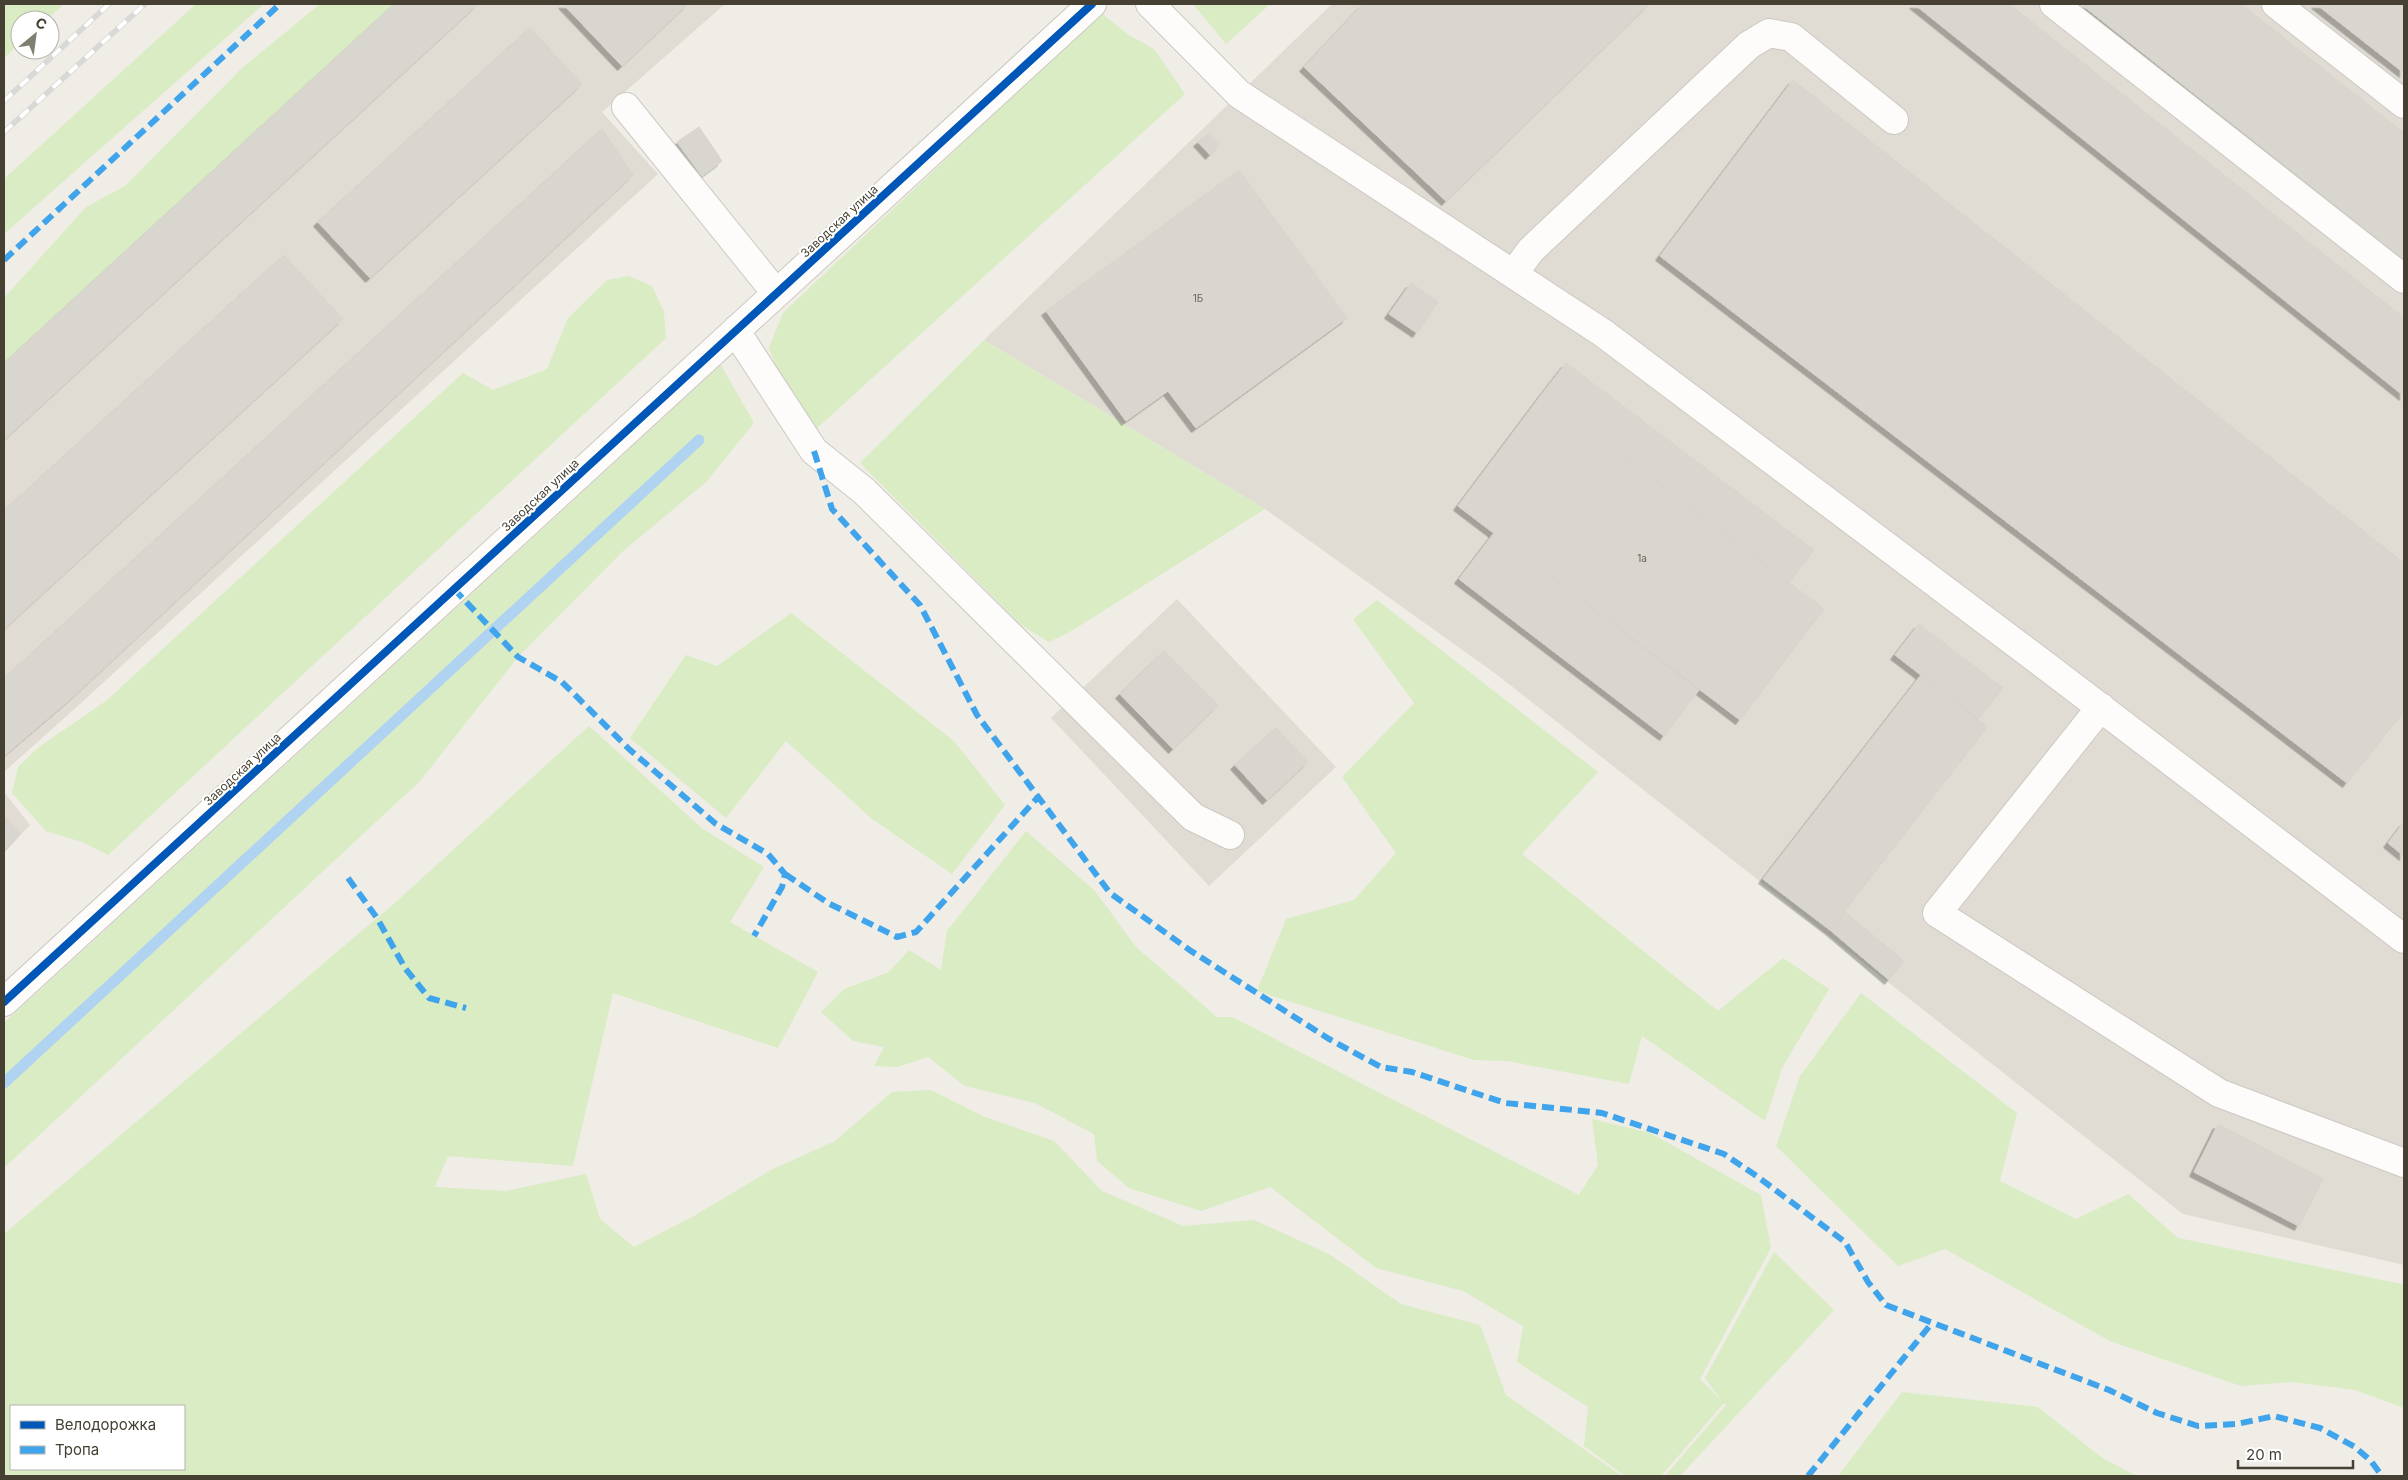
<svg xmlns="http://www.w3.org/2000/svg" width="2408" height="1480" font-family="Inter,sans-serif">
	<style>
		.industrial { fill: #e0dcd4 }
		.green { fill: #d9ecc3; fill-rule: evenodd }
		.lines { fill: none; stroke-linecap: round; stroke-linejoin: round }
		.stream { stroke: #b1d3f2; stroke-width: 11 }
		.building { fill: #d8d6cf; stroke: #d7d4cc; filter: url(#shadow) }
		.minor-casing { stroke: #cbc9c2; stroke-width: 30 }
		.minor { stroke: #fdfcfb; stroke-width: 28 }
		.rail-casing { stroke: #d8d8d7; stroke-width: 5.5 }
		.rail { stroke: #fff; stroke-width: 4; stroke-dasharray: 11; stroke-linecap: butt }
		.quiet { stroke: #3fa4eb; stroke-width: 6; stroke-dasharray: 12 6; stroke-linecap: butt }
		.cycleway-casing { stroke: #fff; stroke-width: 11 }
		.cycleway { stroke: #0057b8; stroke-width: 8 }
		.labels { text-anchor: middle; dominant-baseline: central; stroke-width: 4; stroke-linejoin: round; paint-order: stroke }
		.number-label { font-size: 10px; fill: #6a665a }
		.street-label { font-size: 12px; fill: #454032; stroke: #fff }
	</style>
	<defs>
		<filter id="shadow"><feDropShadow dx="-4.5" dy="4.5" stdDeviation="0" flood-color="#0004"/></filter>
	</defs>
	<rect width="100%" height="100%" fill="#efede6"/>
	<path class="industrial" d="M394 4H725L602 112 658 174 80 704 4 772V362Z
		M1332 4H2404V1265L2183 1214 1496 674 1265 509 984 340Z
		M1177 599 1336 767 1209 886 1051 718Z
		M4 792 30 825 4 853Z"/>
	<path class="green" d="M4 4H64L46 20H20V43L4 58Z
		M196 4H264L4 234V179Z
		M320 4H394L4 363V298L86 207 125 186 242 68Z
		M1193 4H1270L1226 44Z
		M1101 13 1129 35 1154 49 1185 94 816 429 785 394 769 347 783 313Z
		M629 276 652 286 664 312 666 338 108 855 82 842 46 831 12 793 18 767 39 747 106 701 463 373 493 390 547 369 568 318 607 280Z
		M984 340 1265 509 1073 630 1049 642 1021 625 860 463Z
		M721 365 754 423 706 482 622 552 518 657 420 781 4 1168V1023Z
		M1377 600 1598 772 1522 854 1718 1011 1783 958 1829 989 1782 1068 1765 1121 1642 1036 1629 1084 1507 1061 1474 1060 1257 991 1286 919 1354 900 1396 853 1342 777 1414 703 1353 619Z
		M791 613 954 741 1005 805 952 874 872 819 786 741 726 818 630 738 686 655 717 666Z
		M589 726 703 829 764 867 730 922 818 972 778 1048 613 993 573 1166 448 1156 435 1187 506 1191 586 1174 600 1219 634 1247 694 1216 771 1170 835 1141 892 1092 931 1090 985 1117 1054 1141 1102 1191 1183 1226 1254 1220 1329 1254 1401 1304 1480 1325 1506 1395 1622 1476H4V1234L396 902ZM11 1406H184V1469H11Z
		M1026 831 1095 891 1136 947 1217 1017H1232L1579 1195 1598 1165 1592 1119 1650 1133 1761 1195 1771 1248 1700 1379 1721 1400 1705 1378 1774 1252 1834 1310 1680 1476H1665L1726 1405 1724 1403 1661 1476H1625L1584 1446 1588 1407 1517 1362 1523 1326 1463 1291 1376 1268 1270 1187 1201 1211 1129 1188 1097 1161 1094 1134 1035 1103 965 1086 928 1057 897 1067 874 1066 884 1047 853 1041 821 1012 844 989 889 972 909 950 941 970 947 931Z
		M1861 993 2017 1113 2000 1181 2076 1219 2128 1194 2178 1238 2402 1284 2404 1287V1408L2355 1390 2292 1382 2241 1386 2110 1341 1945 1249 1898 1266 1776 1146 1800 1076Z
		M1902 1392 2038 1407 2101 1457 2136 1476H1838Z"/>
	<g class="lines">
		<path class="stream" d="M4 1083 699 440"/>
	</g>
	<path class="building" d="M394 4H478L4 440V363Z
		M563 4H688L622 66Z
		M1363 4H1649L1446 201 1304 67Z
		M1914 4H2009L2404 318V396Z
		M2081 4H2241L2404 133V260Z
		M2316 4H2404V73Z
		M530 28 582 84 370 278 318 222Z
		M1793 80 2404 563V711L2347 783 1660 256Z
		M699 127 722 161 702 176 677 142Z
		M602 129 633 175 73 697 4 756V679Z
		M1208 134 1219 145 1210 155 1198 142Z
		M1239 170 1347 318 1196 428 1168 391 1126 421 1046 311Z
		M284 255 343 319 4 629V511Z
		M1411 283 1438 302 1417 333 1389 314Z
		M1566 363 1814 550 1789 582 1542 394Z
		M1542 394 1824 609 1740 720 1458 506Z
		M1494 533 1699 690 1664 736 1459 579Z
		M1919 624 2003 688 1978 719 1895 655Z
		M1164 651 1218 705 1173 749 1120 694Z
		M1921 675 1987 727 1830 930 1763 879Z
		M1276 728 1308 762 1267 800 1235 765Z
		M4 816 20 834 4 851Z
		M2404 822V856L2388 843Z
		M1845 912 1904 961 1889 980 1830 930Z
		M2218 1124 2323 1179 2299 1226 2194 1172Z"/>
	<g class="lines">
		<g class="minor-casing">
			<path id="minor" d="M1150 4 1239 94 1603 333 2046 666 2404 939
				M2054 4 2404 279
				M2276 4 2404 104
				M626 107 776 293
				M1513 274 1531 250 1749 45 1769 33 1791 37 1894 120
				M737 329 739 336 814 451 864 491 1193 817 1230 835
				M2101 707 1937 913 2219 1093 2404 1163
				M4 1002 1092 4"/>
		</g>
		<use href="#minor" class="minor"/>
		<g class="rail-casing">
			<path id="rail" d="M4 101 109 4
				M4 132 145 4"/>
		</g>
		<use href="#rail" class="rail"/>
		<path class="quiet" d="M4 260 280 4
			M814 451 832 509 920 605 977 715 1110 893 1191 951 1329 1039 1381 1067 1412 1072 1505 1103 1602 1113 1724 1154 1758 1177 1845 1242 1868 1282 1886 1305 2109 1390 2157 1413 2198 1426 2237 1424 2274 1416 2320 1428 2355 1447 2371 1461 2382 1476
			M454 589 518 657 562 682 629 749 716 824 768 854 785 874 782 887 754 936
			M785 874 828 903 897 937 916 932 1039 796
			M348 878 377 918 405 968 429 998 466 1008
			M1808 1476 1932 1323"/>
		<g class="cycleway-casing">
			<path id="cycleway" d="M4 1002 1092 4"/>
		</g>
		<use href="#cycleway" class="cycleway"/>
	</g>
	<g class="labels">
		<g class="number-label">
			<text x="1198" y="298">1Б</text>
			<text x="1642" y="558">1а</text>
		</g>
		<g class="street-label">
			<text transform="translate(839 221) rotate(-43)">Заводская улица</text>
			<text transform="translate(540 495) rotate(-43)">Заводская улица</text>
			<text transform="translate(242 769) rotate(-43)">Заводская улица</text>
		</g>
	</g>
	<rect width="2408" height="1480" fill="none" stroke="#454032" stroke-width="10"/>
	<rect x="10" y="1405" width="175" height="65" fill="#ffffff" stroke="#b5b3ad"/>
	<rect x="20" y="1421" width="25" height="8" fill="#0057b8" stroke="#b5b3ad"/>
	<text x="55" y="1430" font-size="15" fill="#454032">Велодорожка</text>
	<rect x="20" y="1446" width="25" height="8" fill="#3fa4eb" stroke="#b5b3ad"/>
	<text x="55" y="1455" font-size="15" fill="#454032">Тропа</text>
	<g transform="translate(35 35) rotate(29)"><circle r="24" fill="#ffffff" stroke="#b5b3ad"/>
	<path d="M0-4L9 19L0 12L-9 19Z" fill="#807d71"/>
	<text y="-8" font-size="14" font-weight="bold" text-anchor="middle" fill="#454032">С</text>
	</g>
	<path d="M2238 1460v8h115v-8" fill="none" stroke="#454032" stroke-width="2.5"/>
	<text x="2246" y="1460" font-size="15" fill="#454032" stroke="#ffffff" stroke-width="4" paint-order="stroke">20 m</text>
</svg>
